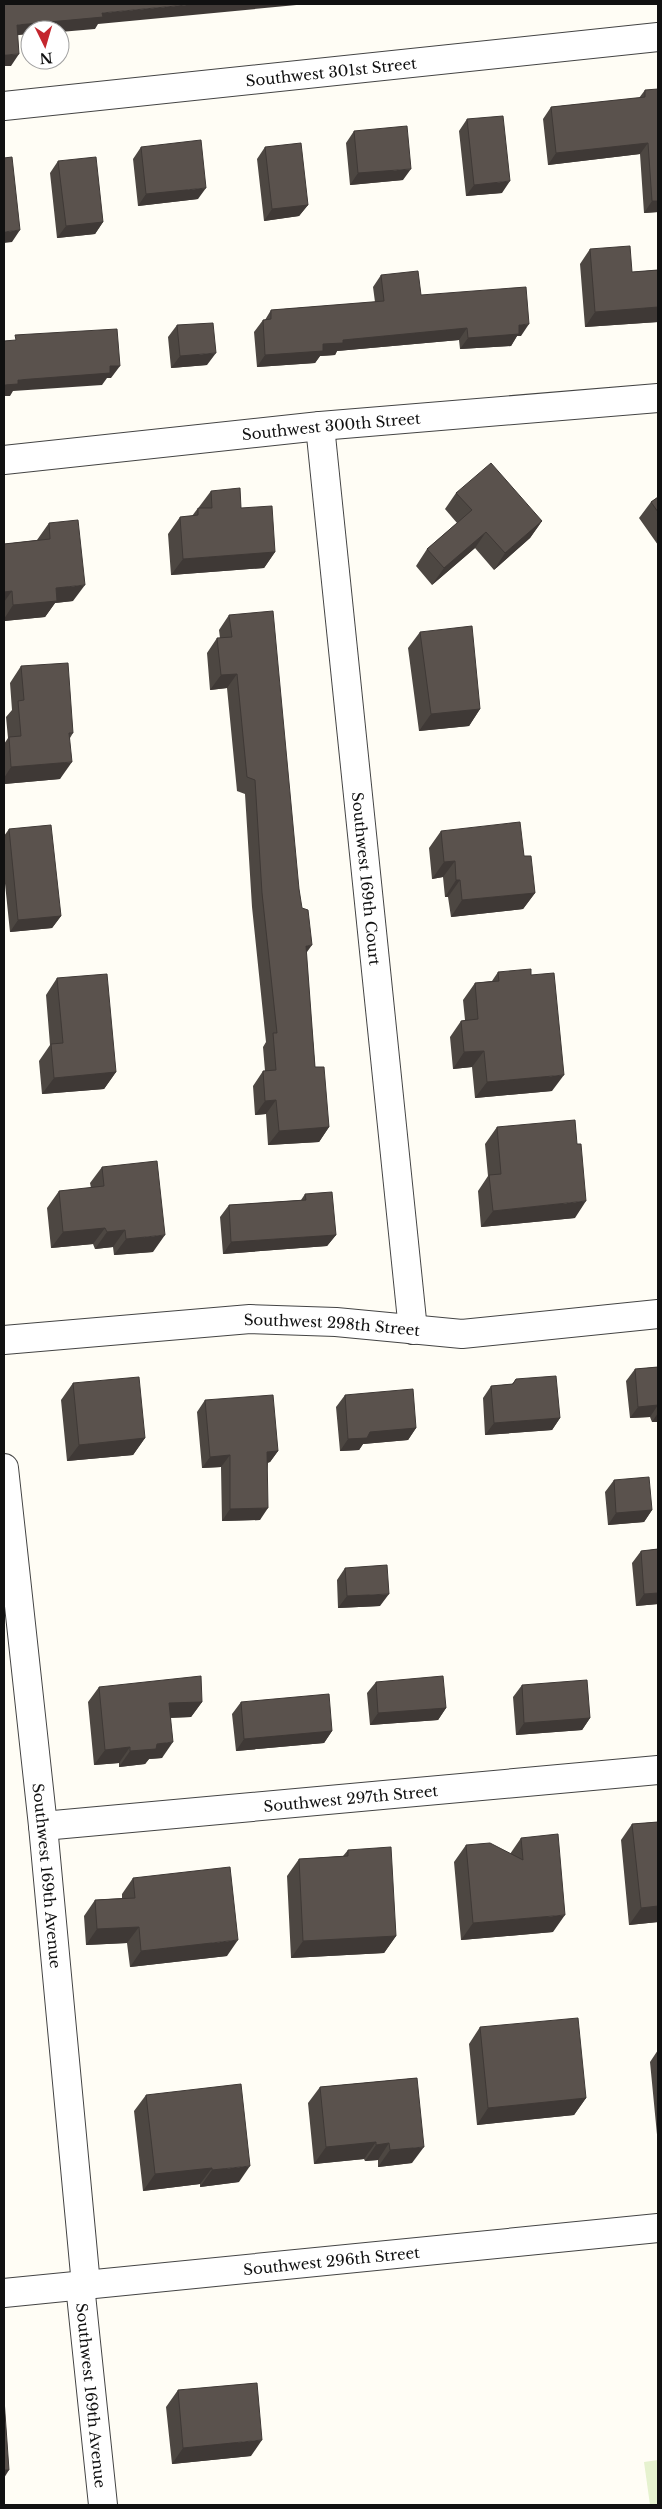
<svg xmlns="http://www.w3.org/2000/svg" width="662" height="2509" font-family="'Libre Baskerville',serif">
	<style>
		.pitch { fill: #e6f2cf }
		.lines { fill: none; stroke-linecap: round; stroke-linejoin: round }
		.minor-casing { stroke: #444; stroke-width: 30 }
		.minor { stroke: #fff; stroke-width: 28 }
		.wall { fill: #4d4742 }
		.shaded-wall { fill: #3f3936 }
		.building { fill: #5a524d; stroke: #3f3936 }
		.labels { text-anchor: middle; dominant-baseline: central; stroke-width: 5; stroke-linejoin: round; paint-order: stroke }
		.street-label { font-size: 15px; fill: #111; stroke: #fff }
	</style>
	<rect width="100%" height="100%" fill="#fffdf5"/>
	<path class="pitch" d="M658 2460V2505H650L644 2462Z"/>
	<g class="lines">
		<g class="minor-casing">
			<g id="minor">
				<path id="s1" d="M4 106 658 37"/>
				<path id="s2" d="M320 426 413 1330"/>
				<path id="s3" d="M4 460 320 426 658 398"/>
				<path id="s4" d="M4 1340 250 1319 336 1322 462 1334 658 1314"/>
				<path id="s5" d="M4 1468 43 1826 86 2285"/>
				<path id="s6" d="M43 1826 658 1770"/>
				<path id="s7" d="M80 2285 103 2505"/>
				<path id="s8" d="M4 2293 658 2228"/>
			</g>
		</g>
		<use href="#minor" class="minor"/>
	</g>
	<path class="wall" d="M645 90 658 212 644 213 640 154 548 165 543 119 551 107 639 98Z
		M467 119 502 193 466 196 459 131Z
		M354 131 403 180 350 185 346 143Z
		M141 147 198 199 138 206 133 159Z
		M265 147 308 205 299 216 264 221 257 159Z
		M58 161 103 222 95 234 57 238 50 173Z
		M590 249 632 272 658 270V322L585 327 580 264Z
		M381 275 421 295 521 336H517L511 346 460 349 459 340 337 351 335 355 320 356 315 363 257 367 254 332 263 320H265L271 310 375 302 373 287Z
		M177 325 207 365 171 368 168 337Z
		M211 491 241 508 275 552 264 568 171 575 168 534 180 517 192 516 198 508H199V507Z
		M456 493 542 521 530 538 494 570 475 548 432 585 416 566 427 549 457 523 445 509Z
		M658 497V545L639 518 651 502Z
		M49 523 73 601 55 603 45 617 4 621V544L37 540Z
		M229 615 299 889 306 952 315 1067 329 1127 319 1142 268 1145 266 1114 255 1115 253 1086 263 1071H265L263 1047 266 1042 252 907 245 794 237 791 227 688 210 690 207 653 217 638H220L219 630Z
		M420 632 480 709 469 726 419 731 408 648Z
		M21 666 73 733 70 738 60 779 4 784V744L8 738 6 717 12 710 10 683Z
		M9 829 61 916 52 928 10 932 4 874V836Z
		M441 831 524 856 535 893 523 909 451 917 448 897H445L443 877 432 879 429 848Z
		M498 972 531 975 552 1091 475 1098 472 1067 453 1069 450 1037 461 1021 465 1020 463 1000 475 983 492 981Z
		M57 978 116 1072 104 1089 42 1094 39 1061 50 1045 46 995Z
		M497 1127 575 1218 481 1227 478 1191 488 1176 485 1144Z
		M102 1167 153 1252 114 1255 113 1247 95 1249 93 1244 51 1248 47 1208 59 1191 91 1188 90 1183Z
		M305 1194 336 1235 327 1246 223 1254 220 1217 229 1205 301 1200Z
		M658 1367V1422H652L650 1417 630 1418 626 1381 635 1369Z
		M516 1379 560 1418 552 1430 485 1435 483 1398 491 1386 512 1384Z
		M73 1383 145 1438 133 1455 67 1461 61 1400Z
		M345 1395 416 1428 408 1440 363 1444 359 1450 340 1451 336 1407Z
		M205 1400 278 1451 270 1462 268 1463 260 1520 222 1521 221 1467 202 1468 197 1412Z
		M614 1480 652 1510 644 1522 608 1525 605 1492Z
		M658 1549V1604L636 1606 632 1563 641 1551Z
		M345 1568 380 1606 338 1608 337 1580Z
		M658 1662V1681L657 1665Z
		M376 1682 446 1708 438 1720 370 1725 367 1693Z
		M522 1685 590 1718 582 1730 516 1735 513 1697Z
		M99 1687 202 1702 191 1717 171 1718 162 1758 149 1759 145 1764 119 1767V1763L94 1765 88 1702Z
		M241 1702 332 1731 324 1743 236 1751 232 1714Z
		M658 1822V1922L629 1925 621 1840 632 1824Z
		M521 1838 553 1932 461 1940 454 1862 466 1845 510 1854Z
		M348 1850 396 1936 384 1953 291 1958 287 1876 299 1859 343 1856Z
		M133 1878 227 1956 130 1967 127 1943 86 1945 84 1916 95 1900 122 1898V1894Z
		M480 2027 586 2098 574 2115 477 2125 469 2044Z
		M658 2050V2145L650 2062Z
		M417 2078 412 2163 378 2167V2160L365 2161 364 2159 314 2164 308 2103 320 2087Z
		M146 2095 239 2182 200 2187V2184L143 2191 134 2111Z
		M178 2390 251 2456 172 2464 166 2407Z"/>
	<path class="shaded-wall" d="M197 4H307L98 24 95 29 60 32V30H30V34L9 36 17 25 102 13Z
		M19 54 11 66H4V55Z
		M648 143 640 154 548 165 556 153Z
		M411 169 403 180 350 185 358 173Z
		M510 181 502 193 466 196 474 185Z
		M206 188 198 199 138 206 146 194Z
		M652 201H658V212L644 213Z
		M308 205 299 216 264 221 272 209Z
		M103 222 95 234 57 238 66 226Z
		M20 230 12 242 4 243V232Z
		M658 307V322L585 327 595 312Z
		M529 324 521 336H517L511 346 460 349 468 338 519 325Z
		M467 328 459 340 337 351 335 355 320 356 315 363 257 367 265 355 343 340Z
		M216 353 207 365 171 368 180 356Z
		M110 366H120L111 378H107L102 385 13 391 10 396H4V385L18 380Z
		M542 521 530 538 494 570 505 553Z
		M486 532 475 548 432 585 444 568Z
		M275 552 264 568 171 575 183 559Z
		M85 585 73 601 55 603 45 617 4 621V619L13 605 56 588Z
		M12 591 4 602V592Z
		M237 674 227 688 210 690 221 675Z
		M480 709 469 726 419 731 431 714Z
		M72 762 60 779 4 784V778L11 767Z
		M455 861 443 877 432 879 444 862Z
		M456 880H460L448 897H445Z
		M535 893 523 909 451 917 462 900Z
		M61 916 52 928 10 932 18 920Z
		M312 945 302 959 306 946Z
		M484 1051 472 1067 453 1069 464 1052Z
		M116 1072 104 1089 42 1094 54 1078Z
		M564 1075 552 1091 475 1098 487 1082Z
		M276 1100 266 1114 255 1115 265 1101Z
		M329 1127 319 1142 268 1145 279 1131Z
		M586 1201 575 1218 481 1227 493 1211Z
		M105 1228 93 1244 51 1248 63 1232Z
		M125 1230 113 1247 95 1249 107 1232Z
		M165 1235 153 1252 114 1255 126 1239Z
		M336 1235 327 1246 223 1254 231 1242Z
		M658 1405 650 1417 630 1418 638 1407Z
		M658 1413V1422H652Z
		M560 1418 552 1430 485 1435 494 1423Z
		M416 1428 408 1440 363 1444 359 1450 340 1451 348 1439 370 1432Z
		M145 1438 133 1455 67 1461 79 1445Z
		M278 1451 270 1462 259 1463 267 1452Z
		M230 1455 221 1467 202 1468 210 1457Z
		M268 1508 260 1520 222 1521 230 1509Z
		M652 1510 644 1522 608 1525 616 1513Z
		M658 1593V1604L636 1606 644 1594Z
		M389 1594 380 1606 338 1608 347 1596Z
		M202 1702 191 1717 158 1718 169 1703Z
		M446 1708 438 1720 370 1725 378 1713Z
		M590 1718 582 1730 516 1735 524 1723Z
		M332 1731 324 1743 236 1751 244 1739Z
		M173 1742 162 1758 149 1759 145 1764 119 1767 130 1751 157 1744Z
		M130 1747 119 1763 94 1765 105 1750Z
		M658 1906V1922L629 1925 641 1908Z
		M565 1915 553 1932 461 1940 473 1923Z
		M139 1927 127 1943 86 1945 97 1929Z
		M396 1936 384 1953 291 1958 303 1941Z
		M238 1940 227 1956 130 1967 141 1951Z
		M586 2098 574 2115 477 2125 488 2108Z
		M376 2142 364 2159 314 2164 326 2147Z
		M389 2143 378 2160 365 2161 376 2145Z
		M424 2147 412 2163 378 2167 390 2150Z
		M250 2166 239 2182 200 2187 212 2170Z
		M212 2168 200 2184 143 2191 155 2174Z
		M262 2440 251 2456 172 2464 183 2448Z
		M4 2470H9L4 2478Z"/>
	<path class="building" d="M4 4H197L102 13 103 17 17 25 19 54 4 55Z
		M658 89V201H652L648 143 556 153 551 107 645 97V90Z
		M503 116 510 181 474 185 467 119Z
		M407 126 411 169 358 173 354 131Z
		M201 140 206 188 146 194 141 147Z
		M301 143 308 205 272 209 265 147Z
		M12 157 20 230 4 232V158Z
		M96 157 103 222 66 226 58 161Z
		M630 246 632 272 658 270V307L595 312 590 249Z
		M418 271 421 295 526 287 529 324 519 325V334L468 338 467 328 343 340V343L323 344V351L265 355 263 320 271 319V310L384 301 381 275Z
		M213 323 216 353 180 356 177 325Z
		M117 329 120 366H110V373L18 380V384L4 385V341L16 340 15 335Z
		M491 463 542 521 505 553 486 532 444 568 427 549 472 510 456 493Z
		M240 488 241 508 272 506 275 552 183 559 180 517 198 515V508H212L211 491Z
		M658 497V512L651 502Z
		M78 520 85 585 56 588 57 601 13 605 12 591 4 592V544L50 539 49 523Z
		M273 611 299 889 302 908 308 910 312 945 306 946 315 1067H324L329 1127 279 1131 276 1100 265 1101 263 1071 276 1070 273 1033H277L262 893 255 780 247 777 237 674 221 675 217 638 232 637 229 615Z
		M472 626 480 709 431 714 420 632Z
		M68 663 73 733H69L72 762 11 767 9 737 21 736 18 701 24 700 21 666Z
		M520 822 524 856H531L535 893 462 900 460 880H456L455 861 444 862 441 831Z
		M51 825 61 916 18 920 9 829Z
		M531 969V975L554 973 564 1075 487 1082 484 1051 464 1052 461 1021 478 1019 475 983 499 981 498 972Z
		M107 974 116 1072 54 1078 51 1044 63 1043 57 978Z
		M575 1120 577 1144H581L586 1201 493 1211 489 1175 501 1174 497 1127Z
		M157 1161 165 1235 126 1239 125 1230 107 1232 105 1228 63 1232 59 1191 104 1186 102 1167Z
		M332 1192 336 1235 231 1242 229 1205 306 1200 305 1194Z
		M658 1367V1405L638 1407 635 1369Z
		M556 1376 560 1418 494 1423 491 1386 513 1384 516 1379Z
		M139 1377 145 1438 79 1445 73 1383Z
		M413 1389 416 1428 370 1432 367 1438 348 1439 345 1395Z
		M273 1395 278 1451 267 1452 268 1508 230 1509V1455L210 1457 205 1400Z
		M649 1477 652 1510 616 1513 614 1480Z
		M658 1549V1593L644 1594 641 1551Z
		M387 1565 389 1594 347 1596 345 1568Z
		M201 1676 202 1702 169 1703 173 1742 157 1744 156 1749 130 1751V1747L105 1750 99 1687Z
		M443 1676 446 1708 378 1713 376 1682Z
		M587 1680 590 1718 524 1723 522 1685Z
		M329 1694 332 1731 244 1739 241 1702Z
		M658 1822V1906L641 1908 632 1824Z
		M558 1834 565 1915 473 1923 466 1845 490 1843 523 1860 521 1838Z
		M391 1847 396 1936 303 1941 299 1859 348 1856V1850Z
		M230 1867 238 1940 141 1951 139 1927 97 1929 95 1900 135 1898 133 1878Z
		M578 2018 586 2098 488 2108 480 2027Z
		M417 2078 424 2147 390 2150 389 2143 376 2145V2142L326 2147 320 2087Z
		M241 2084 250 2166 212 2170V2168L155 2174 146 2095Z
		M257 2383 262 2440 183 2448 178 2390Z
		M4 2399 9 2470H4Z"/>
	<g class="labels">
		<g class="street-label">
			<text stroke="none"><textPath href="#s1" startOffset="329">Southwest 301st Street</textPath></text>
			<text stroke="none"><textPath href="#s3" startOffset="329">Southwest 300th Street</textPath></text>
			<text stroke="none"><textPath href="#s2" startOffset="455">Southwest 169th Court</textPath></text>
			<text stroke="none"><textPath href="#s4" startOffset="329">Southwest 298th Street</textPath></text>
			<text stroke="none"><textPath href="#s6" startOffset="309">Southwest 297th Street</textPath></text>
			<text stroke="none"><textPath href="#s5" startOffset="410">Southwest 169th Avenue</textPath></text>
			<text stroke="none"><textPath href="#s8" startOffset="329">Southwest 296th Street</textPath></text>
			<text stroke="none"><textPath href="#s7" startOffset="111">Southwest 169th Avenue</textPath></text>
		</g>
	</g>
	<rect width="662" height="2509" fill="none" stroke="#111111" stroke-width="10"/>
	<g transform="translate(45 45) rotate(175)"><circle r="24" fill="#ffffff" stroke="#a0a0a0"/>
	<path d="M0-4L9 19L0 12L-9 19Z" fill="#c4262e"/>
	<text y="-8" font-size="14" font-weight="bold" text-anchor="middle" fill="#111111">N</text>
	</g>
</svg>
